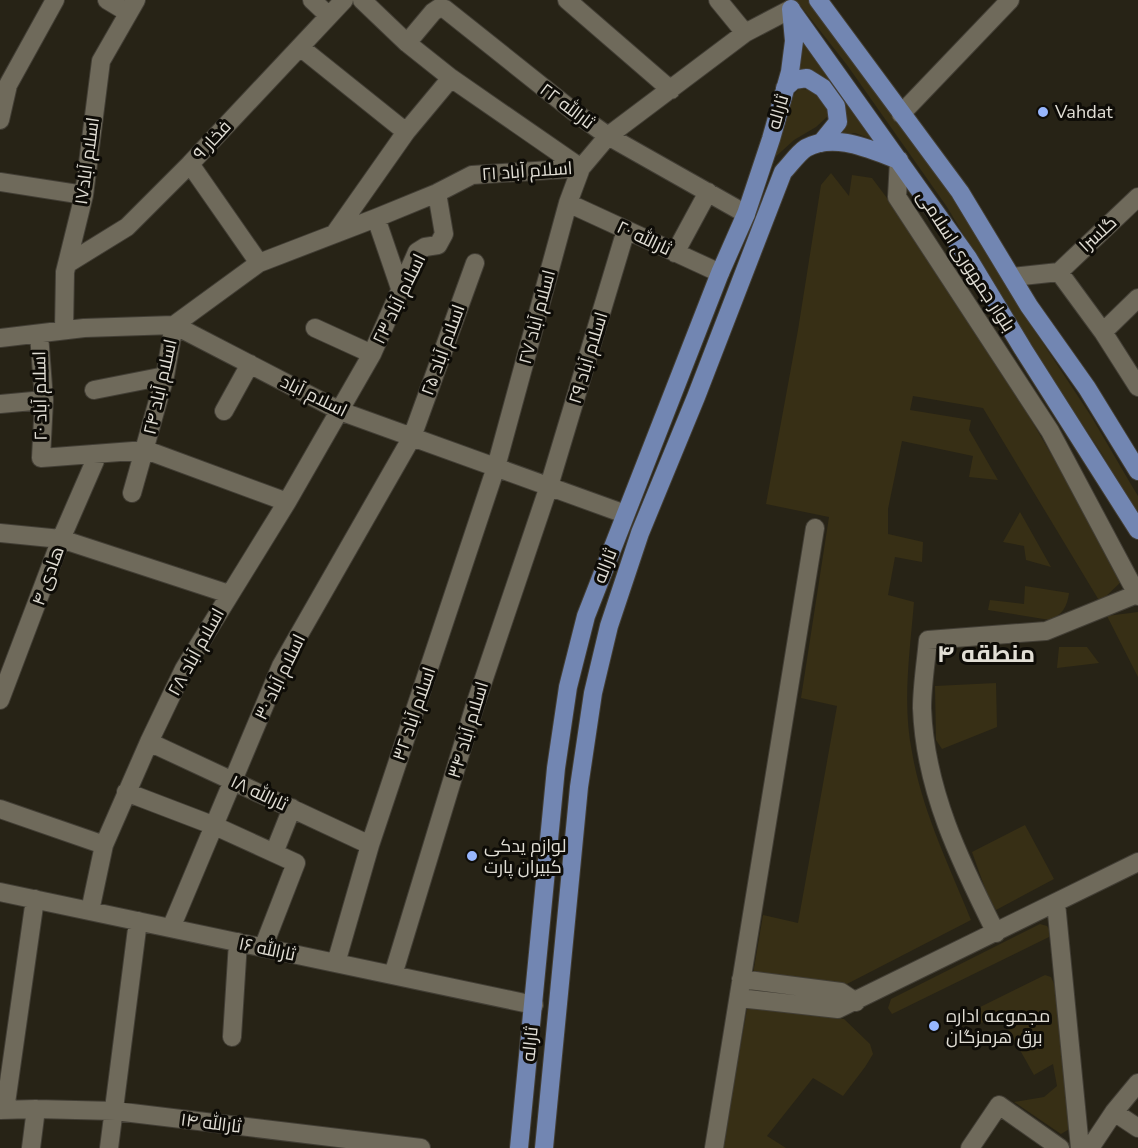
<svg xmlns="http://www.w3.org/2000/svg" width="1138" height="1148" font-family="'Nunito Sans',Cairo,sans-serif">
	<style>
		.green { fill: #372f15 }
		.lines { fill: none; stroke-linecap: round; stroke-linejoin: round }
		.minor-casing { stroke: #423e35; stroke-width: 20 }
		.major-casing { stroke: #423e35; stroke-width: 20 }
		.minor { stroke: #6f6a5b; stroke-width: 18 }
		.major { stroke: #7286b2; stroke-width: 18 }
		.poi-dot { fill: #97b6fd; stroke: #0e0c07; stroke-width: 2 }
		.labels { text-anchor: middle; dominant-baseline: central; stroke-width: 6; stroke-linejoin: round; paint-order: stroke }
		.street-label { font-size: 18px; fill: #e1ded5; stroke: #0e0c07 }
		.poi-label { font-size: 18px; fill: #e1ded5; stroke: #0e0c07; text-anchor: start }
		.district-label { font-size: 24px; font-weight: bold; fill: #e1ded5; stroke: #0e0c07 }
	</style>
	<rect width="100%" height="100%" fill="#272316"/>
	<path class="green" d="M796 0H808L946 188 991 256 1027 319 1091 416 1129 481 1138 496V519L1102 454 1023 335 947 207 847 65Z
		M796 29 877 141 855 133 838 135 844 122 810 71 796 68Z
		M799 89 812 90 824 100 828 116 816 127 794 140 772 160 788 101Z
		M831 173 849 196 852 175 872 178 922 245 1002 370 1124 579 1100 602 983 408 913 396 910 410 971 420 969 430 998 480 969 477 973 456 902 441 888 509V534L923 542 922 562 895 557 888 595 914 602C910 651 902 703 912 752 922 811 949 865 971 920L843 986 753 974 763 915 798 923 837 706 801 698 829 517 766 504 798 330 821 185Z
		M1020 512 1051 567 1026 560 1024 546 1003 542Z
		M1025 586 1069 593C1067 607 1063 614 1050 620L988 610 990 600 1024 604Z
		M1138 612V677L1107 616Z
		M1059 647H1087L1099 663 1057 668Z
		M996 683 997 727 942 749 936 740 935 686Z
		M1025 825 1054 879 996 910 987 894 972 852Z
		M1040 924 1047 926 1051 932 1049 937 892 1014 888 1008 891 999Z
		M1045 975 1051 977 1055 986 1071 1128 1061 1134 1014 1102 1044 1097 1057 1086 1053 1064 1034 1075 1002 1018 975 1024 968 1013Z
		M748 1004 844 1019 870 1044 873 1054 865 1067 843 1096 813 1078 767 1136 786 1148H722Z"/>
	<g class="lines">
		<g class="minor-casing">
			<path id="minor" d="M107 0 127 12
				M312 0 329 16
				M567 0 671 90
				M718 0 745 33
				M407 43 433 12 439 8 445 9 573 111 608 136 746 214
				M300 47 406 132
				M901 114 1010 0
				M0 120 8 85 55 0
				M899 160 897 197 1050 431 1138 596
				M190 164 259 263
				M0 182 84 195
				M568 203 720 273
				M376 218 401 291
				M335 233 406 132 451 78 407 43 362 0
				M675 253 708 192
				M67 264 127 227 190 164 344 0
				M1059 272 1103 332 1138 387
				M1059 272 1138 197
				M1012 277 1059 272
				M315 328 372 354
				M64 330 65 272 84 195 101 61 136 0
				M1103 332 1138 298
				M39 334 44 400 41 458 146 450 287 502
				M0 338 84 328 174 325 340 411 625 514
				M94 390 165 376
				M0 404 44 400
				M224 411 250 364
				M132 493 165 376 174 325 259 263 376 218 437 193 472 175 581 168 608 136 745 33 791 9
				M0 533 61 539 229 594
				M0 700 61 539 98 454
				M149 742 370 845
				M126 792 215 826 296 863 263 948
				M0 809 104 845
				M274 853 292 808
				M0 892 534 1005
				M1056 903 1080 1148
				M90 911 104 845 149 742 184 669 287 502 372 354 417 252 425 247 438 245 444 234 437 193
				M171 928 281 666 412 437 475 263
				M996 933C960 861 925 790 922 708 922 686 926 662 928 640L1046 631 1137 594
				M336 963 370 845 496 467 568 203 581 168 451 78
				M393 975 475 705 549 486 626 230
				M741 979 841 992 856 1002
				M739 998 838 1009 1138 862
				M232 1037 238 942
				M0 1110 36 1109 115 1111 421 1148
				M5 1110 35 899
				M1114 1112 1138 1128
				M31 1148 36 1109
				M109 1148 138 921
				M714 1148 815 528
				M970 1148 999 1105 1060 1148
				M1090 1148 1114 1112 1138 1083"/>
		</g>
		<g class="major-casing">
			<path id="major" d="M818 0 960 192 1029 306 1087 388 1138 471
				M792 11 968 258 1023 349 1138 530
				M785 88 794 80 807 78 823 88 836 106 838 122 821 143
				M519 1148 556 768 568 687 586 616 720 273 746 214 771 139 790 72 794 41 791 9
				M544 1148 579 787 593 693 609 626 640 533 696 397 783 172C790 165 798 153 806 148 835 132 871 150 899 160"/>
		</g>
		<use href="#minor" class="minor"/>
		<use href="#major" class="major"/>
	</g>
	<g class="poi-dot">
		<circle cx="1043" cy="112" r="6"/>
		<circle cx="472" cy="856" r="6"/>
		<circle cx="934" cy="1026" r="6"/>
	</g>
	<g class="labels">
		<g class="street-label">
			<text transform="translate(567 106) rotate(37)">ثارالله ۲۲</text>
			<text transform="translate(778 112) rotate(-74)">ثاراله</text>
			<text transform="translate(212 140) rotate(-47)">فخار ۹</text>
			<text transform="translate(87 161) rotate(-82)">اسلام آباد۱۷</text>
			<text transform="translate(527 171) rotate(-4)">اسلام آباد ۲۱</text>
			<text transform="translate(1098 234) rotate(-43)">گلسرا</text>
			<text transform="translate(644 238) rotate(25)">ثارالله ۲۰</text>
			<text transform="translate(966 261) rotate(57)">بلوار جمهوری اسلامی</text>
			<text transform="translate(399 299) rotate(-64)">اسلام آباد ۲۳</text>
			<text transform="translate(537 317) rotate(-75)">اسلام آباد ۲۷</text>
			<text transform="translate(443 350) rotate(-70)">اسلام آباد ۲۵</text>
			<text transform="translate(588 358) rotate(-73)">اسلام آباد ۲۹</text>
			<text transform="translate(160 387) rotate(-77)">اسلام آباد ۲۴</text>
			<text transform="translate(40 396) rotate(-91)">اسلام آباد ۲۰</text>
			<text transform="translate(314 396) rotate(26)">اسلام آباد</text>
			<text transform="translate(605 566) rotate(-69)">ثاراله</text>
			<text transform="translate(48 576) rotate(-70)">هادی ۴</text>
			<text transform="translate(196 652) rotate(-61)">اسلام آباد ۲۸</text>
			<text transform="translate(280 677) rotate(-64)">اسلام آباد ۳۰</text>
			<text transform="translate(414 714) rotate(-71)">اسلام آباد ۳۲</text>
			<text transform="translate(468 730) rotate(-73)">اسلام آباد ۳۴</text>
			<text transform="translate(259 793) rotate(25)">ثارالله ۱۸</text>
			<text transform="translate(267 949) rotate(12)">ثارالله ۱۶</text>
			<text transform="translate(530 1044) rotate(-84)">ثاراله</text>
			<text transform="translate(211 1123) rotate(7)">ثارالله ۱۴</text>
		</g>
		<g class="poi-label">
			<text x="1055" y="112">Vahdat</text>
			<text x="484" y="846">لوازم یدکی<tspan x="484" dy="21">کبیران پارت</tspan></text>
			<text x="946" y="1016">مجموعه اداره<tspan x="946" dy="21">برق هرمزگان</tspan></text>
		</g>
		<g class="district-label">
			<text x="986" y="654">منطقه ۴</text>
		</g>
	</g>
</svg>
